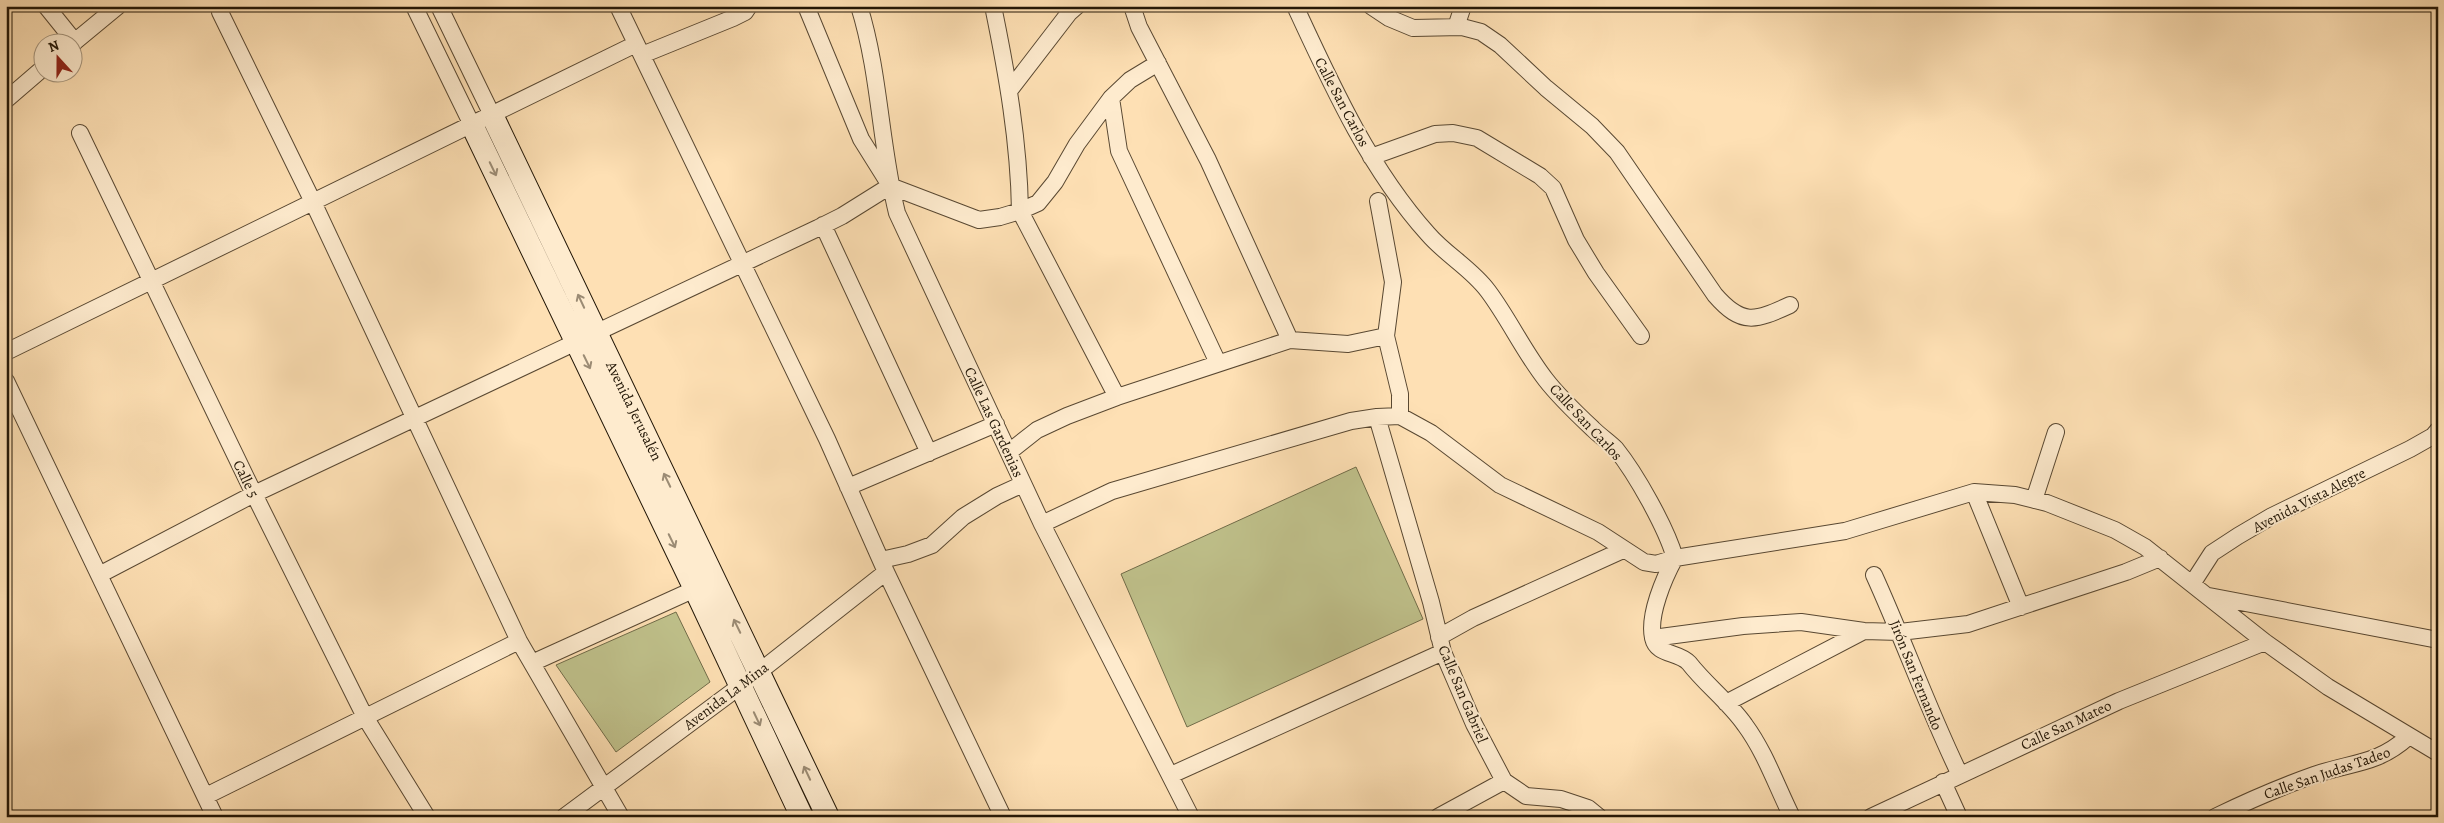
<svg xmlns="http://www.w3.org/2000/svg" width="2444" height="823" font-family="Alegreya,serif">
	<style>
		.green { fill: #c0c28c; stroke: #716c49 }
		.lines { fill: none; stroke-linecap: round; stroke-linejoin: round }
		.street-casing { stroke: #594832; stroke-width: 18 }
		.secondary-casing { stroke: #221606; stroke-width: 24 }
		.street { stroke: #feebce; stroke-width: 16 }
		.secondary { stroke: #feebce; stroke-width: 22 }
		.oneway { stroke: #9b8b74 }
		.labels { text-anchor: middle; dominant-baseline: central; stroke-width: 4; stroke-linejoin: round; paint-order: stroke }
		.street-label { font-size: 15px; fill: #221606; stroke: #feebce }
	</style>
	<rect width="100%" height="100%" fill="#fee0b4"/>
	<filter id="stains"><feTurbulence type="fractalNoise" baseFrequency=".004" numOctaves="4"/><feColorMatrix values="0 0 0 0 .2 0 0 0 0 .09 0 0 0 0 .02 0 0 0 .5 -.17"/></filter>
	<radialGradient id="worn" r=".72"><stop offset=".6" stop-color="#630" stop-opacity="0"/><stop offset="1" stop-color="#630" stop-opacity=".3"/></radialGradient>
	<path class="green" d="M1356 467 1423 619 1187 727 1121 574Z
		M676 612 710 682 616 752 556 665Z"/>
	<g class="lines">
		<g class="street-casing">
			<path id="street" d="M46 6 75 42
				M414 6 472 125
				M439 6 492 115
				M618 6 827 439 886 572 1003 817
				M806 6 861 139 886 179
				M859 6C880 73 880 145 897 213L1042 524 1191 817
				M993 6C1007 74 1019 142 1020 211L1117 397
				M1132 6 1139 27 1208 160 1290 340
				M1295 6C1332 86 1369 168 1428 234 1446 255 1472 269 1488 291 1509 319 1524 352 1546 380 1560 398 1576 413 1593 429 1600 436 1609 442 1616 449 1636 474 1666 527 1675 558 1664 578 1648 615 1653 638 1657 656 1678 651 1689 663 1706 685 1729 702 1745 725 1765 752 1777 787 1792 817
				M1371 6 1389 18 1413 28 1462 27 1481 32 1500 45 1546 88 1592 126 1617 152 1715 295C1742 326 1755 321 1790 305
				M220 12 313 202 519 641 621 817
				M1456 27 1463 6
				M72 44 118 6
				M642 55 733 18 745 12 749 6
				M1009 91 1069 13 1077 6
				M1111 98 1119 151 1218 363
				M6 100 42 69
				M80 133 254 494 365 717 427 817
				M1371 157 1435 134 1453 133 1477 138 1540 176 1553 188 1576 240 1596 273 1641 336
				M1378 201 1393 282 1386 336 1400 394V416
				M823 225 929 453
				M6 352 636 44
				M6 381 215 817
				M1377 417 1431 602 1443 652 1474 724 1504 781 1526 796 1561 799 1588 808 1599 817
				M1009 452 1037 430 1067 416 1117 397 1290 340 1348 344 1386 336
				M848 487 996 424
				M1974 492 2021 607
				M2034 500 2056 432
				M1042 524 1112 491 1351 421 1377 417 1400 416 1431 433 1500 485 1598 532 1644 562 1656 564 1675 558 1845 531 1974 492 2015 495 2047 503 2115 530 2145 547 2265 642 2328 687 2438 753
				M881 560 908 554 932 545 963 517 997 496 1023 484
				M99 575 254 494 818 228 842 216 890 186 979 220 1000 217 1020 211 1038 203 1055 182 1077 144 1111 98 1130 80 1158 63
				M1874 575C1904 641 1928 709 1960 775
				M2192 584 2212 553 2238 536 2272 516 2410 449 2433 436 2438 430
				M2209 596 2438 640
				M1439 637 1473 618 1623 550
				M1653 638 1743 626 1801 622 1864 631 1900 632 1968 624 2126 572 2160 558
				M532 663 695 589
				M1726 703 1864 631
				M1171 775 1443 652
				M1943 782 1959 817
				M206 796 519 641
				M564 817 759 672 886 572
				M1438 817 1504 781
				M1871 817 2119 701 2265 642
				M2215 817C2248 801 2280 787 2314 775 2351 762 2377 765 2408 737"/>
		</g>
		<g class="secondary-casing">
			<path id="secondary" d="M492 115 828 817
				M472 125 695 589 802 817"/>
		</g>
		<use href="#street" class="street"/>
		<use href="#secondary" class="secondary"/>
	</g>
	<defs><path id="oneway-shaft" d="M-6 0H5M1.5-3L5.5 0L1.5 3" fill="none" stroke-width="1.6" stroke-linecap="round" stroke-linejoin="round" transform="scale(1.25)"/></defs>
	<g class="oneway">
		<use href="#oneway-shaft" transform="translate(493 169) rotate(64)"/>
		<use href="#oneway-shaft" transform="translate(581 301) rotate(-115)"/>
		<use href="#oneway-shaft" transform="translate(587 362) rotate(64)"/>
		<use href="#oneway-shaft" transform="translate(667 480) rotate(-116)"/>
		<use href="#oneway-shaft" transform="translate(672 541) rotate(64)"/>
		<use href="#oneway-shaft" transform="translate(737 626) rotate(-116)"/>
		<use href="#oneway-shaft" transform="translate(757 719) rotate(65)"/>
		<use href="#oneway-shaft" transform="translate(807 773) rotate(-115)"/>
	</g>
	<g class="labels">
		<g class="street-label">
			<text transform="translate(1342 102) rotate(62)">Calle San Carlos</text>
			<text transform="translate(634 411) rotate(64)">Avenida Jerusalén</text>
			<text transform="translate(994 422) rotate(65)">Calle Las Gardenias</text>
			<text transform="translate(1586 422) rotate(47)">Calle San Carlos</text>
			<text transform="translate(246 479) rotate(64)">Calle 5</text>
			<text transform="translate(2309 500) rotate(-27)">Avenida Vista Alegre</text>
			<text transform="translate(1916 675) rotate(68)">Jirón San Fernando</text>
			<text transform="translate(1463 694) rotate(67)">Calle San Gabriel</text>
			<text transform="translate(726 696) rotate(-37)">Avenida La Mina</text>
			<text transform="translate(2066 725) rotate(-25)">Calle San Mateo</text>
			<text transform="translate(2327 773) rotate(-19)">Calle San Judas Tadeo</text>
		</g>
	</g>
	<rect width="2444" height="823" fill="none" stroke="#fee0b4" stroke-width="25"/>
	<rect x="8" y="8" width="2429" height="808" fill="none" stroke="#221606" stroke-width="2.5"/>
	<rect x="12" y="12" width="2419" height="798" fill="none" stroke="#221606"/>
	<g transform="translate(58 58) rotate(339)"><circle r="24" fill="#feebce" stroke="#a6967e"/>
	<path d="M0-4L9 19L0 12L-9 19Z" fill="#8f2418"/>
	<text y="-8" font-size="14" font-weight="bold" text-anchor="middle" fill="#221606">N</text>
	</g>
	<rect width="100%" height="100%" filter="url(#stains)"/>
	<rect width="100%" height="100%" fill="url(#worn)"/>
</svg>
